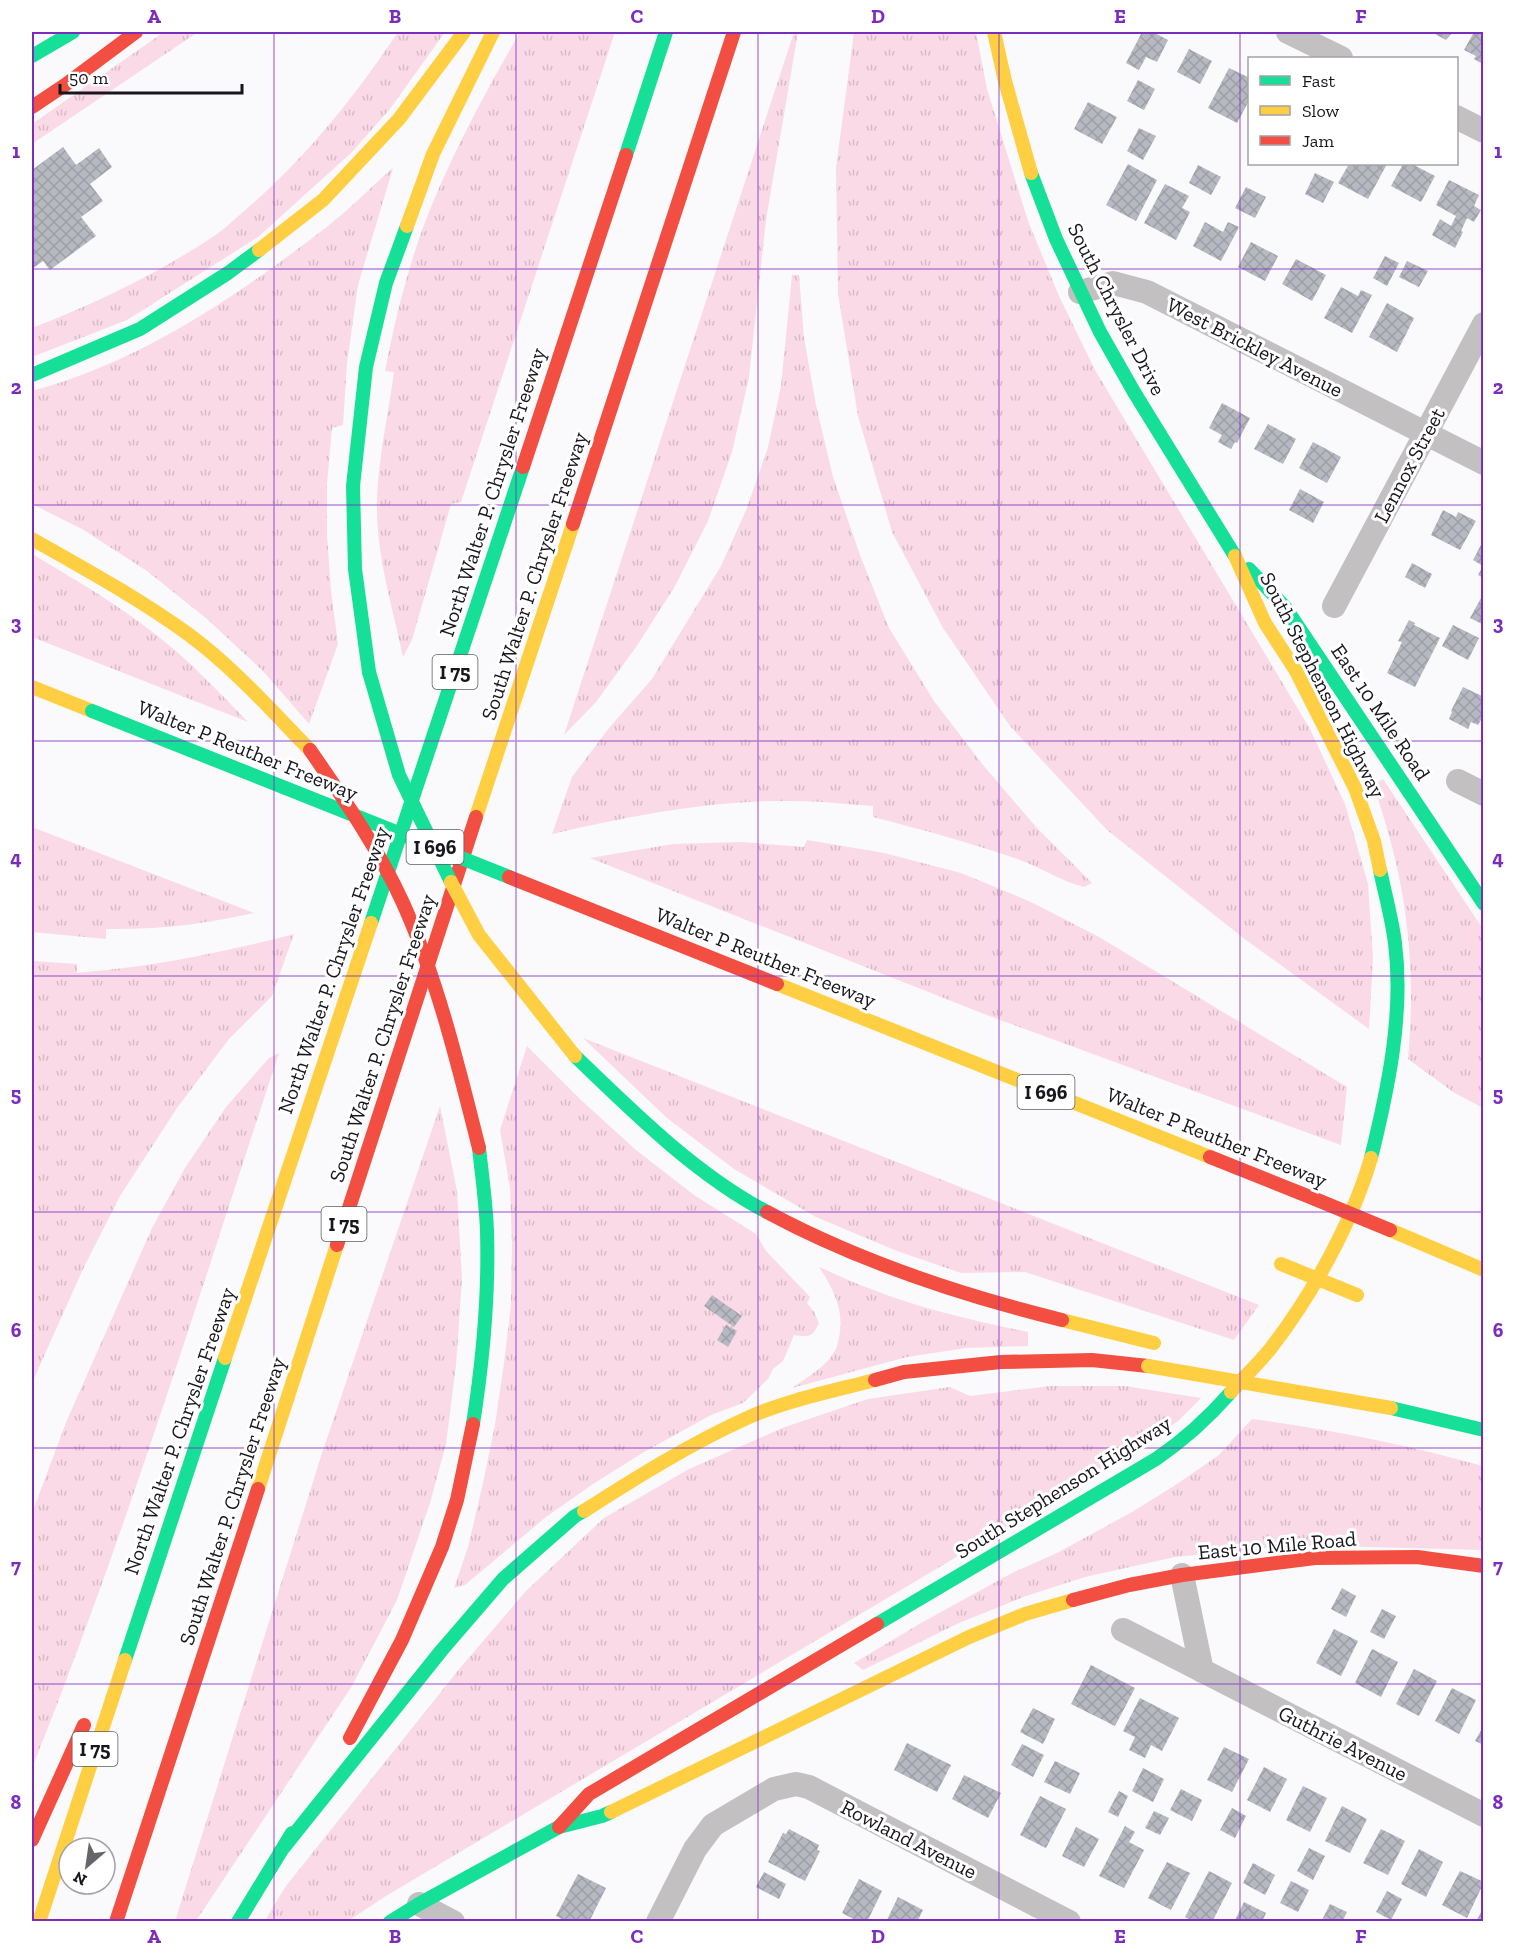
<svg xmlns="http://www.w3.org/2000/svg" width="1515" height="1953" font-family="'Zilla Slab',serif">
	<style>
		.grass { fill: url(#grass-tufts) }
		.building { fill: url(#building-cross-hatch) }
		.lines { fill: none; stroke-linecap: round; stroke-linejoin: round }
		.street { stroke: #c3c0c2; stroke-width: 24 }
		.fast { stroke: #16e098; stroke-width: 14 }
		.slow { stroke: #ffcf43; stroke-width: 14 }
		.jam { stroke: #f24e42; stroke-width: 14 }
		.fast-bridge { stroke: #16e098; stroke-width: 14 }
		.slow-bridge { stroke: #ffcf43; stroke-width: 14 }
		.jam-bridge { stroke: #f24e42; stroke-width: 14 }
		.grid { fill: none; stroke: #7b2cbf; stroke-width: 1.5; stroke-opacity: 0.55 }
		.labels { text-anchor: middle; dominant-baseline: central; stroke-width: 6; stroke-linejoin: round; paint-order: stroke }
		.shield { fill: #fff; stroke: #5d5c61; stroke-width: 1.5 }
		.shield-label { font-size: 20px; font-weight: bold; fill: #18161d }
		.street-label { font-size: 21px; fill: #18161d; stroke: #fff }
		.neatline { fill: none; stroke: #7b2cbf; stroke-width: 2 }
		.grid-label { font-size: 20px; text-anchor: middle; font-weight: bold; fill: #7b2cbf }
	</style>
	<defs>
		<pattern id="grass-tufts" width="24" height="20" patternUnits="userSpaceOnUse" patternTransform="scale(1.5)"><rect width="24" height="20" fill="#fadae6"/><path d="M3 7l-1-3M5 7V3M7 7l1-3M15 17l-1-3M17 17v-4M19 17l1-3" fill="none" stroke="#d6bac5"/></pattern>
		<pattern id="building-cross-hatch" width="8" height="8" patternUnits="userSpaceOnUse" patternTransform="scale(1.5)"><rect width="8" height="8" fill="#b7b9c2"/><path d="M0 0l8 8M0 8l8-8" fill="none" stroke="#9d9ea6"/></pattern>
	</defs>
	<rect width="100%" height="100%" fill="#faf9fb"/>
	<path class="grass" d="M164 32H198L32 144V124Z
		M398 32H445L390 109 351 153 258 237 127 320 32 357V328C94 304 155 275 211 238 223 231 233 220 243 212 304 160 354 98 398 32Z
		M520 32H615L461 502 451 504 412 640 403 657C393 609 378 561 377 513 376 469 388 416 394 372L385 371C391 341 397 311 406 281 430 193 475 111 520 32Z
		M794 32H798L766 220 749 377 732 452 708 521 674 588 636 647 596 702 564 735Z
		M854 32H976L987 89 1028 221 1059 296 1095 370 1310 729 1345 804 1368 884 1373 958 1369 1029 1246 940 1107 830 1010 726 943 628 892 532 858 416 838 294 836 168Z
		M393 168 358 285 347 363 343 425 332 428 327 484V535L331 591 338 644 309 724 263 671 207 619 147 571 82 529 32 504V391C141 362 239 295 328 226 351 208 371 187 393 168Z
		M792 275H799L804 338 816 405 833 477 860 555 889 628 934 701 983 765 1036 827 1092 883 1084 887C1061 881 1042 868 1020 860 972 843 923 830 873 817V806C846 804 818 801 791 801 710 800 630 816 552 834L572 777 609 728 652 679 721 566 747 508 768 447 781 386Z
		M32 554C74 579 116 603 155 634 189 660 218 691 248 722L32 637Z
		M1383 779 1483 929V1108L1453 1092 1408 1059C1417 961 1406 878 1373 785Z
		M32 827 254 913C205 924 157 930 106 929V939L32 932Z
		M807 840 884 853 961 873 1031 902 1099 937 1347 1087 1341 1145 984 1014 590 858 673 844 741 842 804 847Z
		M294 934 272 996 229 1039 177 1108 120 1196 83 1269 32 1383V961L77 964V973C151 967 222 953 294 934Z
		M583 1038 1259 1305 1234 1340 1025 1272 961 1273 897 1251 816 1217 734 1169 667 1118Z
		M527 1046 581 1100 636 1150 694 1195 756 1234 766 1251 810 1297 807 1303 814 1312 819 1323C812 1338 809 1337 794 1335L783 1361 773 1369 768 1379 743 1403 711 1415 644 1452 593 1484 546 1517 465 1585 454 1588 468 1547 483 1483 495 1425 504 1363 511 1305 512 1245 510 1188 500 1130Z
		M279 1053C200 1292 126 1534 32 1768V1513L67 1420 152 1228 185 1168 226 1107 269 1058Z
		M440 1106 457 1191 462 1279 456 1365 446 1444 430 1503 397 1600 352 1686 196 1921H175L322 1453Z
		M819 1267C836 1274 853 1283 871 1289 921 1309 975 1321 1028 1332V1346L966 1348 907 1357 792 1388C806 1378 826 1367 835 1351 837 1348 838 1342 839 1337 845 1311 833 1288 819 1267Z
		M1050 1386H1125L1201 1398 1178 1421 1145 1445 386 1896 348 1921 264 1922 286 1886 460 1668 526 1591 604 1518 689 1469 785 1427 868 1399 950 1387 970 1396Z
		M1252 1419C1330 1429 1407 1445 1483 1466V1550L1293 1545 1175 1557 1085 1577 1026 1596 959 1623 863 1670 854 1663 921 1623 1012 1573 1057 1553 1132 1512 1174 1486 1219 1455Z"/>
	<path class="building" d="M1142 32H1153L1168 40 1157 62 1146 57 1139 70 1126 63Z
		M1436 32H1453L1446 40 1435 34Z
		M1474 32H1484V60L1481 63 1474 59 1476 56 1464 50Z
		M1189 49 1212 61 1200 84 1177 72Z
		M1229 68 1250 78V99L1237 123 1208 108Z
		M1138 80 1155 89 1144 110 1127 101Z
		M1088 102 1117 117 1102 144 1074 129Z
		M1139 128 1156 136 1143 160 1127 151Z
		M63 147 76 165 99 148 112 167 90 184 103 201 81 217 96 236 50 270 43 261 32 269V170Z
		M1128 164 1157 180 1136 221 1106 205Z
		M1349 164H1387L1368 199 1338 183Z
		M1403 164H1412L1435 176 1421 202 1391 186Z
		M1198 165 1221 177 1211 195 1189 183Z
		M1315 173 1334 182 1323 203 1305 194Z
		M1449 180 1479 195 1474 206 1481 210 1474 222 1467 218 1461 231 1463 232 1455 248 1432 235 1440 219 1451 226 1456 216 1436 205Z
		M1165 184 1189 196 1182 208 1190 212 1176 240 1144 223Z
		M1246 187 1266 197 1255 218 1235 208Z
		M1205 222 1223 232 1228 222 1239 227 1221 261 1193 246Z
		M1251 242 1278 256 1265 281 1238 267Z
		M1385 256 1399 263 1387 286 1373 278Z
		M1296 259 1326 275 1312 301 1282 284Z
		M1407 261 1428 271 1419 287 1399 277Z
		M1341 287 1358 296 1361 290 1372 295 1352 333 1324 318Z
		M1387 303 1414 318 1397 352 1369 337Z
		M1222 403 1250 418 1237 443 1235 442 1231 449 1218 442 1222 435 1209 428Z
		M1268 424 1296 439 1283 464 1254 449Z
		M1313 442 1341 457 1327 483 1299 468Z
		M1300 489 1324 502 1313 523 1289 510Z
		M1443 510 1456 517 1458 512 1476 521 1460 550 1431 535Z
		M1484 539V578L1478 575 1483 566 1473 560Z
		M1412 563 1432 574 1425 588 1405 577Z
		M1481 598 1484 600V625L1470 618Z
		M1409 620 1415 623 1414 625 1440 638 1415 687 1387 673 1402 642 1398 641Z
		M1453 625 1479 638 1468 660 1442 646Z
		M1463 687 1484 697V715L1478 725 1471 722 1468 729 1449 719 1452 712 1451 711Z
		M712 1295 742 1316 734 1327 704 1306Z
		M726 1325 737 1331 728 1347 717 1340Z
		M1342 1588 1356 1596 1346 1617 1331 1609Z
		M1382 1609 1396 1616 1384 1639 1370 1632Z
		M1334 1629 1358 1641 1341 1676 1316 1663Z
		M1372 1649 1398 1662 1381 1697 1355 1683Z
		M1091 1665 1135 1688 1115 1726 1071 1704Z
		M1414 1669 1437 1681 1419 1716 1396 1704Z
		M1452 1688 1476 1700 1459 1734 1435 1721Z
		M1140 1698 1179 1718 1162 1751 1151 1745 1145 1758 1129 1750 1135 1737 1123 1731Z
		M1033 1708 1055 1719 1043 1744 1020 1732Z
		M1484 1725V1745L1475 1741Z
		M907 1743 951 1765 937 1792 894 1770Z
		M1022 1744 1044 1755 1033 1777 1011 1765Z
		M1224 1747 1249 1759 1232 1792 1207 1780Z
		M1055 1761 1080 1773 1070 1794 1044 1782Z
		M1264 1767 1287 1779 1270 1812 1247 1800Z
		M1143 1768 1164 1779 1153 1802 1132 1791Z
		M964 1775 1001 1793 988 1818 952 1799Z
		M1303 1786 1327 1798 1310 1832 1286 1820Z
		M1181 1789 1202 1800 1192 1821 1170 1810Z
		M1119 1791 1128 1796 1118 1817 1108 1812Z
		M1040 1796 1066 1809 1046 1848 1020 1835Z
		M1342 1806 1367 1819 1350 1853 1325 1841Z
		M1232 1808 1246 1816 1235 1838 1220 1830Z
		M1154 1811 1169 1818 1160 1835 1145 1828Z
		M1125 1826 1135 1832 1129 1842 1144 1850 1124 1888 1099 1876Z
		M1076 1827 1099 1839 1084 1867 1062 1856Z
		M789 1829 819 1845 817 1850 820 1851 805 1881 768 1862 783 1833 786 1834Z
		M1381 1829 1405 1841 1388 1875 1363 1863Z
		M1309 1848 1325 1856 1313 1880 1297 1871Z
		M1419 1849 1443 1862 1426 1897 1401 1884Z
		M1167 1862 1190 1873 1171 1910 1148 1898Z
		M1253 1863 1275 1875 1265 1895 1243 1883Z
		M1209 1871 1232 1883 1212 1922H1194L1185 1917Z
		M1460 1871 1484 1882 1467 1918 1442 1905Z
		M764 1872 786 1884 779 1899 756 1887Z
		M578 1874 606 1888 589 1922H567L556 1916Z
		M859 1879 882 1891 867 1922H859L842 1913Z
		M1291 1881 1309 1890 1298 1912 1280 1903Z
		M1387 1891 1402 1899 1391 1920 1376 1912Z
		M898 1897 923 1910 917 1922H886Z
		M1244 1902 1266 1913 1262 1922H1234Z
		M1330 1904 1347 1912 1342 1922H1321Z
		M1484 1906V1922H1476Z"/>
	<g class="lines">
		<path class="street" d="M1288 32 1341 58
			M1456 117 1484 131
			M1080 292 1113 283 1147 292 1484 463
			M1334 606 1484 324
			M1458 781 1484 794
			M1182 1575 1202 1671
			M1123 1630 1484 1815
			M419 1904 453 1922
			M658 1922 695 1849 713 1825 774 1789 796 1784 809 1787 1069 1922"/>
		<path class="fast" d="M32 56 73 32
			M626 155 666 32
			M1031 173 1056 239 1100 332 1134 392 1235 556
			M32 375 140 329 228 273 259 250
			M1249 569 1285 607 1484 904
			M369 672 355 569 353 486 366 367 386 283 407 226
			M371 923 523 467
			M575 1056C632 1111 696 1175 767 1212
			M1371 1158C1388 1089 1404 1014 1395 943 1392 919 1385 894 1380 870
			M1391 1408 1484 1430
			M473 1424C483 1360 489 1296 487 1231 486 1203 482 1176 479 1148
			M877 1624 1156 1459C1184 1440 1209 1417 1231 1392
			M125 1660 225 1358
			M280 1852 441 1651 503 1579 575 1516 584 1511
			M238 1922 292 1833
			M390 1922 419 1904 559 1827 602 1816 611 1812"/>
		<path class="slow" d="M994 32 1005 81 1031 173
			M407 226 433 154 493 32
			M259 250 323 200 399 119 464 32
			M32 539C85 569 138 598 188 634 233 667 271 710 310 750
			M1235 556 1265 623 1296 671 1355 788 1374 841 1380 870
			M32 687 92 711
			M476 817 573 524
			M777 984 1210 1157
			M1390 1230 1484 1270
			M1062 1320 1154 1343
			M225 1358 371 923
			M1231 1392C1244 1377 1259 1363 1271 1348 1312 1295 1352 1223 1371 1158
			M258 1489 337 1245
			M584 1511C637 1477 690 1444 747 1418 787 1400 833 1391 875 1380
			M611 1812 969 1637 1025 1614 1073 1600
			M39 1922 125 1660"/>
		<path class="jam" d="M32 107 65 85 136 32
			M523 467 626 155
			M573 524 734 32
			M1210 1157 1315 1199
			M767 1212C860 1262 960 1295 1062 1320
			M337 1245 476 817
			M875 1380 904 1372 1001 1362 1092 1360 1148 1366
			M1073 1600 1129 1585 1182 1575 1315 1558 1417 1557 1484 1566
			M350 1738 402 1640 442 1547 457 1500 473 1424
			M559 1827 589 1794 877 1624
			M32 1840 84 1725
			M116 1922 258 1489"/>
		<path class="fast-bridge" d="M369 672 399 775 451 882
			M92 711 509 877"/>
		<path class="slow-bridge" d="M451 882 479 935 575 1056
			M1281 1264 1357 1295
			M1148 1366 1391 1408"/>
		<path class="jam-bridge" d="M310 750C344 799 378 848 403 903 438 981 458 1065 479 1148
			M509 877 777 984
			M1315 1199 1390 1230"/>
	</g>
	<path class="grid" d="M274 32V1922M516 32V1922M758 32V1922M999 32V1922M1240 32V1922M32 269H1484M32 505H1484M32 741H1484M32 976H1484M32 1212H1484M32 1448H1484M32 1684H1484"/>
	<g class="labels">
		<g class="shield">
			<rect x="432.5" y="655" width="45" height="34" rx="4.5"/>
			<rect x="406.5" y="830" width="57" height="34" rx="4.5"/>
			<rect x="1017.5" y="1075" width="57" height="34" rx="4.5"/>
			<rect x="321.5" y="1207" width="45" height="34" rx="4.5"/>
			<rect x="72.5" y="1732" width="45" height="34" rx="4.5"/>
		</g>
		<g class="shield-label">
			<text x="455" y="672">I 75</text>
			<text x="435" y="847">I 696</text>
			<text x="1046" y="1092">I 696</text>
			<text x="344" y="1224">I 75</text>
			<text x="95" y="1749">I 75</text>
		</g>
		<g class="street-label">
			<text transform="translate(1117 309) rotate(63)">South Chrysler Drive</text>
			<text transform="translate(1255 347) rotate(27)">West Brickley Avenue</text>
			<text transform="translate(1409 465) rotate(-62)">Lennox Street</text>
			<text transform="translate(492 492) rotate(-72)">North Walter P. Chrysler Freeway</text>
			<text transform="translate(534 576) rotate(-72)">South Walter P. Chrysler Freeway</text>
			<text transform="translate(1323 685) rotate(63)">South Stephenson Highway</text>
			<text transform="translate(1381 712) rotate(56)">East 10 Mile Road</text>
			<text transform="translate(248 750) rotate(22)">Walter P Reuther Freeway</text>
			<text transform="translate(766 957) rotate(22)">Walter P Reuther Freeway</text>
			<text transform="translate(333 970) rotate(-71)">North Walter P. Chrysler Freeway</text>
			<text transform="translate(382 1038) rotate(-72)">South Walter P. Chrysler Freeway</text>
			<text transform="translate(1217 1137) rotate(22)">Walter P Reuther Freeway</text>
			<text transform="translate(179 1431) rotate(-71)">North Walter P. Chrysler Freeway</text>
			<text transform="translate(1063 1487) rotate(-32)">South Stephenson Highway</text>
			<text transform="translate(232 1501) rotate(-72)">South Walter P. Chrysler Freeway</text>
			<text transform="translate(1277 1545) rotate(-5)">East 10 Mile Road</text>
			<text transform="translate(1343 1743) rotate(27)">Guthrie Avenue</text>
			<text transform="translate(909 1839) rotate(27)">Rowland Avenue</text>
		</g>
	</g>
	<rect width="1515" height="1953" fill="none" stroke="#ffffff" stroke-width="66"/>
	<rect x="1248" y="57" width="210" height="108" fill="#ffffff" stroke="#a3a2a5" stroke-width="1.5"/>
	<rect x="1260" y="76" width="30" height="9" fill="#16e098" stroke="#a3a2a5" stroke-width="1.5"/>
	<text x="1302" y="87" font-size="18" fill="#18161d">Fast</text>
	<rect x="1260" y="106" width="30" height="9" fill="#ffcf43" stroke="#a3a2a5" stroke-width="1.5"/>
	<text x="1302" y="117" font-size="18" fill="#18161d">Slow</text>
	<rect x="1260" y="136" width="30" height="9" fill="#f24e42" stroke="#a3a2a5" stroke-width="1.5"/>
	<text x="1302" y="147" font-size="18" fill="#18161d">Jam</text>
	<g transform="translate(87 1866) rotate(209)"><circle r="28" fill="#ffffff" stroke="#a3a2a5" stroke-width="1.5"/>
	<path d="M0-4.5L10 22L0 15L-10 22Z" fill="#67656b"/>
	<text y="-9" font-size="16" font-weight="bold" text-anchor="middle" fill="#18161d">N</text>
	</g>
	<path d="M60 84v9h182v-9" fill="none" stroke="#18161d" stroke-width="3"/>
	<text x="69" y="84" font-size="18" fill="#18161d" stroke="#ffffff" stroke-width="4.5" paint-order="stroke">50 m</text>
	<rect x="33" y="33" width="1449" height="1887" class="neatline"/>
	<g class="grid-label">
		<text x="154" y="23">A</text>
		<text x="395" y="23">B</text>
		<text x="637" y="23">C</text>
		<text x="878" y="23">D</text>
		<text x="1120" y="23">E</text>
		<text x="1361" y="23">F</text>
		<text x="16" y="158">1</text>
		<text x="1498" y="158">1</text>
		<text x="16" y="394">2</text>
		<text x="1498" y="394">2</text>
		<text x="16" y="630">3</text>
		<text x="1498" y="630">3</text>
		<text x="16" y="865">4</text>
		<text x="1498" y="865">4</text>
		<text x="16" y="1101">5</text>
		<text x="1498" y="1101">5</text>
		<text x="16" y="1337">6</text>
		<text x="1498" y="1337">6</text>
		<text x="16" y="1573">7</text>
		<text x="1498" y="1573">7</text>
		<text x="16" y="1809">8</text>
		<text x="1498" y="1809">8</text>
		<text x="154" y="1943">A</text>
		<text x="395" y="1943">B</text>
		<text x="637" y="1943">C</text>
		<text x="878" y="1943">D</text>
		<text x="1120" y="1943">E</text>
		<text x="1361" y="1943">F</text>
	</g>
</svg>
